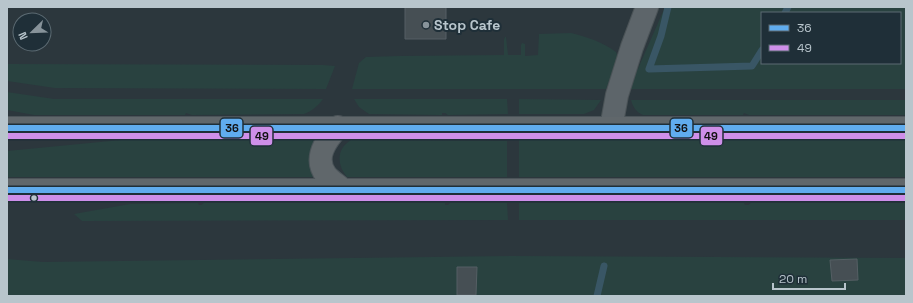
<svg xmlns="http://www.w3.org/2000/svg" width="913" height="303" font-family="'Space Grotesk',sans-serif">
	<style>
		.green { fill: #294240; fill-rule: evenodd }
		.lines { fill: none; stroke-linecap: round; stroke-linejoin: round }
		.stream { stroke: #395665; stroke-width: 7 }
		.building { fill: #464f54; stroke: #555f64 }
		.street-casing { stroke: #4b5357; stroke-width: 24 }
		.primary-casing { stroke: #4b5459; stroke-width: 24 }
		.street { stroke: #5d656a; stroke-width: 22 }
		.primary { stroke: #60676b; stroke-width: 22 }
		.bus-1-casing { stroke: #1f2f38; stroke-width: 9 }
		.bus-2-casing { stroke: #1f2f38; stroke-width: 9 }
		.bus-1 { stroke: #60acee; stroke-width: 6 }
		.bus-2 { stroke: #ce8fe9; stroke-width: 6 }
		.poi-dot { fill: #87939a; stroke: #1f2f38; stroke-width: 1.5 }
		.bus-dot { fill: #b8c5cc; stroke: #1f2f38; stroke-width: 1.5 }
		.labels { text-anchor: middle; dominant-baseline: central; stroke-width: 4; stroke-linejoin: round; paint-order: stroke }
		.poi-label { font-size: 14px; font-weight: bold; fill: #b8c5cc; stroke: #1f2f38; text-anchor: start }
		.line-badge { stroke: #1f2f38; stroke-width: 1.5 }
		.pale-badge-label { font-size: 11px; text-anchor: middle; font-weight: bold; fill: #111 }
	</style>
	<rect width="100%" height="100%" fill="#2c373d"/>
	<path class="green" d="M665 7H906V89H631L633 71H637ZM762 13H900V63H762Z
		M571 33C587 37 603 42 616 52L618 58 606 89H352L359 63 366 57 400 56 504 55V40L505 37H506L508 55H521V45L522 43 525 44V56L538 55 539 34Z
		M7 64 323 65 335 66 326 89 55 88 7 81Z
		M7 92 54 99H323C318 106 312 111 304 114L192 115 186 113 185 115H34L7 110Z
		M354 99H507L508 114 448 115 445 113H442V115L369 114 359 107Z
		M519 99 601 100 594 110 584 114H519Z
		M631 100H906V115H749L744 113 743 115H643C636 112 633 107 631 100Z
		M121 140H312L314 141 315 143 314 176 313 177H7V151Z
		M351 140 507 141V177H347C337 165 336 149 351 140Z
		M519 140H906V177H519Z
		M198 203 199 205H201L204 203H445V205H448L450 203H507L508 220 82 221 74 214 130 204Z
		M519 203H744L745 205H748L751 203H906V220H519Z
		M515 256 906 258V296H7V259L43 262Z"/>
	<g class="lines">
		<path class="stream" d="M668 7 661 36 649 69 752 66 762 50
			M785 13 788 7
			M597 296 604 266"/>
	</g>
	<path class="building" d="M405 7H446V39H405Z
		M857 259 858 280 832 281 830 260Z
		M457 267H477L476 295H457Z"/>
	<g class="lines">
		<g class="street-casing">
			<path id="street" d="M611 128 617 95 632 47 647 7"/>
		</g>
		<g class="primary-casing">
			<path id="primary" d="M338 127C326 140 313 158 326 175 331 181 338 185 343 190
				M7 128H906
				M7 190H906"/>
		</g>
		<use href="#street" class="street"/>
		<use href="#primary" class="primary"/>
		<g class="bus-1-casing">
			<path id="bus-1" d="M7 128H906
				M7 190H906"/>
		</g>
		<g class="bus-2-casing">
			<path id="bus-2" d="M7 136H906
				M7 198H906"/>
		</g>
		<use href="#bus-1" class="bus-1"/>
		<use href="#bus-2" class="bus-2"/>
	</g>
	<circle class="poi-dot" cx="426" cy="25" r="4"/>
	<circle class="bus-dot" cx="34" cy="198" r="3.5"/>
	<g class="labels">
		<g class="poi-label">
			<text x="434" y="25">Stop Cafe</text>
		</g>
	</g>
	<g class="line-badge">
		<rect x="220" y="118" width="23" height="20" rx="4" fill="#60acee"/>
		<rect x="670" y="118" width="23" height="20" rx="4" fill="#60acee"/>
		<rect x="250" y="126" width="23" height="20" rx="4" fill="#ce8fe9"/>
		<rect x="700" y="126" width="23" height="20" rx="4" fill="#ce8fe9"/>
	</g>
	<g class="pale-badge-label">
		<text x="232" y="132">36</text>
		<text x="681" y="132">36</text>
		<text x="262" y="140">49</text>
		<text x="711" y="140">49</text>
	</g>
	<rect width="913" height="303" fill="none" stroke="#b8c5cc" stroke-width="16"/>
	<rect x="761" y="12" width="140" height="52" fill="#1f2f38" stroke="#5c6b73"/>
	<rect x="769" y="25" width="20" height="6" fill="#60acee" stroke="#5c6b73"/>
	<text x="797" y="32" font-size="12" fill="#b8c5cc">36</text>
	<rect x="769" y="45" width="20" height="6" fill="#ce8fe9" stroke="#5c6b73"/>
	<text x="797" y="52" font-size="12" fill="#b8c5cc">49</text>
	<g transform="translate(32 32) rotate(247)"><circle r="19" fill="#1f2f38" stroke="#5c6b73"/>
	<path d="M0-3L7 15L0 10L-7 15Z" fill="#87939a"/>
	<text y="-6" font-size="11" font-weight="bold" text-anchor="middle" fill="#b8c5cc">N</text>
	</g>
	<path d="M773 283v6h72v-6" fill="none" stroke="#b8c5cc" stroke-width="2"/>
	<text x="779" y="283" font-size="12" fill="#b8c5cc" stroke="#1f2f38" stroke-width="3" paint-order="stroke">20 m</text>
</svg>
